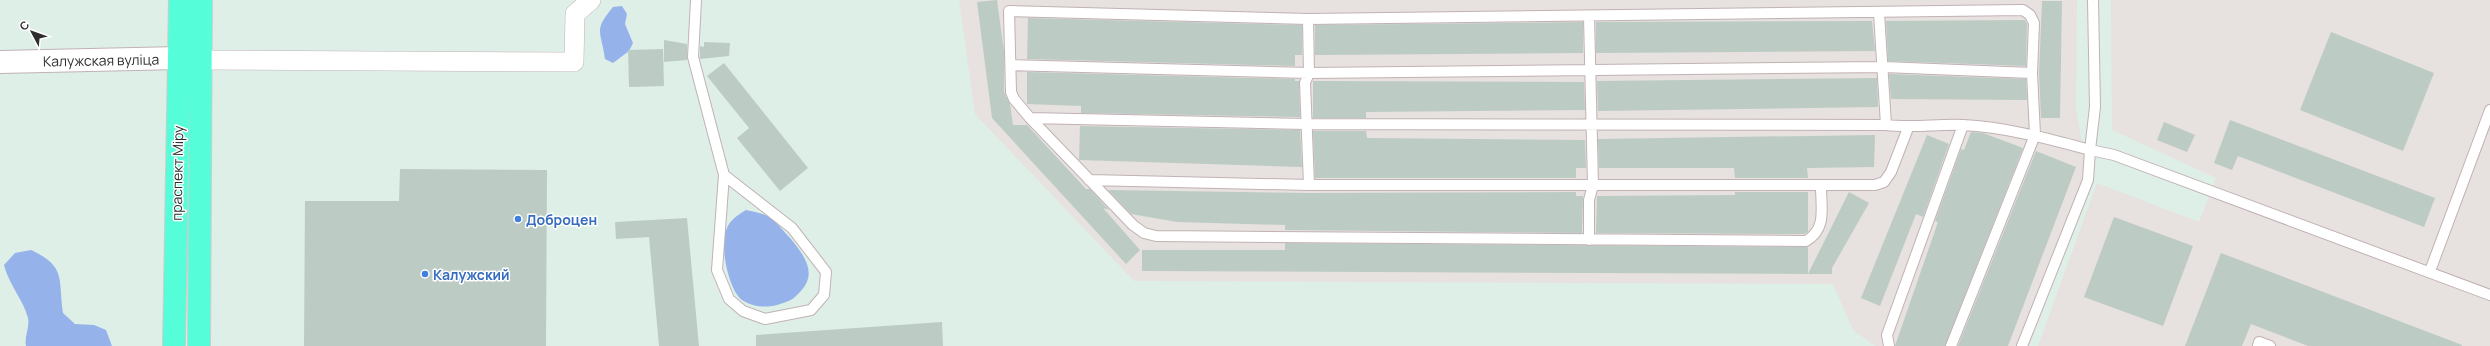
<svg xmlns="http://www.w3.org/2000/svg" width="2490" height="346" font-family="Manrope,sans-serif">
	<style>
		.industrial { fill: #e7e1df }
		.green { fill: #96b2ea }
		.building { fill: #bdcbc5 }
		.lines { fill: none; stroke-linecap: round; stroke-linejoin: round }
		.service-casing { stroke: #c1b2b4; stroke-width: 12 }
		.minor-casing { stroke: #c1b2b4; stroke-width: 20 }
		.tertiary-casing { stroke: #c1b2b4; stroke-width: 24 }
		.primary-casing { stroke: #cdcdcd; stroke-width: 24 }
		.service { stroke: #fff; stroke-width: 10 }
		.minor { stroke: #fff; stroke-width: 19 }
		.tertiary { stroke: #fff; stroke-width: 22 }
		.primary { stroke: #55fdd8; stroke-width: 22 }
		.shop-dot { fill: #3f7fe0; stroke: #fff; stroke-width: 1.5 }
		.labels { text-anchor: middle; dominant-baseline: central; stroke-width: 3; stroke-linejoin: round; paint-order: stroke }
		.street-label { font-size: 14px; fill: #2d2d2d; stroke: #fff }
		.shop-label { font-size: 14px; font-weight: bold; fill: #366cbe; stroke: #fff; text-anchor: start }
	</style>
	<rect width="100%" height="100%" fill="#deefe8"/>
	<path class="industrial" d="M959 0H2077L2076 109 2090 189 2029 346H1875L1853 330 1833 284 1134 281 975 114Z
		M2111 0H2490V346H2038L2097 183 2199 222 2216 178 2112 130Z"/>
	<path class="green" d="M622 6 627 14 625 24 633 43 629 51 613 63 605 59C601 30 593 31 613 7Z
		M746 210C754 212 763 213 769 217 778 223 784 232 791 239 805 257 819 274 798 294 792 301 786 302 777 305 765 308 753 307 742 300 728 289 719 244 727 228 731 219 738 215 746 210Z
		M31 250C67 267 58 279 63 313L75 324 94 325 106 330 112 346H26C24 337 30 327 28 318 23 299 9 285 4 265L15 253Z"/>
	<path class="building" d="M997 0 1004 52V92L1010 104 1013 125H1027L1086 189H1090L1109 210 1103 208 1140 250 1126 264 992 118 977 2Z
		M2042 1H2062L2060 118H2041L2039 73Z
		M1028 18 1302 25V55H1295V66L1027 59Z
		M2025 20 2027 24 2026 66 1888 61 1886 21Z
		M1872 21 1875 51 1596 53V22Z
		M1583 22V53L1315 55V25Z
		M2331 32 2434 73 2403 151 2300 110Z
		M664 40 687 44V60L664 62Z
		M704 42 730 43 729 56 700 59V46L704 47Z
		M663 49 664 86 629 87 628 50Z
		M724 63 808 168 780 191 737 138 749 128 707 76Z
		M1027 72 1295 79V81H1299L1300 117 1081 113V106L1027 104Z
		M1889 74 2026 79 2027 100 1891 99Z
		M1877 78 1878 107 1598 111 1597 81Z
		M1313 81 1584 82 1585 110 1366 112V118H1313Z
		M2230 120 2435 198 2424 227 2238 156 2232 170 2214 163Z
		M2164 122 2195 135 2187 152 2157 140Z
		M1080 126 1300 130 1302 167 1079 160Z
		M1313 131H1366L1367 138 1585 140 1586 168H1576V178H1315Z
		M1971 132 1983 133 2023 148 1945 346H1895L1938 222 1935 221 1961 149 1964 150Z
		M1875 135 1874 167 1807 168 1808 178H1735L1734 168H1599L1598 139Z
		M1927 135 1949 144 1923 217 1916 214 1880 306 1861 298Z
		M2036 151 2076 167 2008 346H1958Z
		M400 169 547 170 546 346H304L305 201H399Z
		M1108 190 1309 193 1576 192V196H1583L1582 233 1285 230V225L1177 222 1131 214Z
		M1735 192H1808V232L1804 234 1596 233 1597 196 1735 195Z
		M1849 192 1869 203 1832 268V274H1808Z
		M2114 217 2193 246 2163 326 2084 297Z
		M687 218 699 346H659L649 237 616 239 615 222Z
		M1285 243 1808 247V274L1142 271V250H1285Z
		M2221 253 2462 345V346H2308L2251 324 2242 346H2185Z
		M942 322 943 346H756V335Z"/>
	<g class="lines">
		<g class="service-casing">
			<path id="service" d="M696 0 693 57 724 175 717 270 729 299 743 311 765 319 811 310 824 295 826 272 792 228 724 175
				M2093 0 2095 107 2090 150 2114 155 2490 295
				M1879 13 1886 125
				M1308 19 1309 73 1305 83 1309 185
				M1011 65 1309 73 1884 67 2032 73
				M1030 118 1133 225 1144 233 1156 236 1806 241C1827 229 1821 208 1821 186
				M1089 180 1309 185H1875L1884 182 1891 172 1908 128
				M1589 240V200L1593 185 1589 17
				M2430 271 2490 110
				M1889 346 1887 335 1963 125
				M1951 346 2035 135 2032 73 2034 23 2030 15 2023 10 1308 19 1009 11 1011 92 1014 99 1030 118 1306 124 1886 125C1912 128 1937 124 1963 125 2006 127 2049 139 2090 150L2088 180 2022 346
				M2258 346 2259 342 2270 346"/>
		</g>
		<g class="minor-casing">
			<path id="minor" d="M201 60 574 62 575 14 591 0"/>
		</g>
		<g class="tertiary-casing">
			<path id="tertiary" d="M0 62 180 58 199 60"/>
		</g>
		<g class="primary-casing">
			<path id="primary" d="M174 346 180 0
				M199 346 201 0"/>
		</g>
		<use href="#service" class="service"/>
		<use href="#minor" class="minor"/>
		<use href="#tertiary" class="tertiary"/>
		<use href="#primary" class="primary"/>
	</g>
	<g class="shop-dot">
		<circle cx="518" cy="219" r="4"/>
		<circle cx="425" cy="274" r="4"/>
	</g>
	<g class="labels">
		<g class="street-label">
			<text transform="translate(101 60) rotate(-1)">Калужская вуліца</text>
			<text transform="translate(177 173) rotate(-89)">праспект Міру</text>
		</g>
		<g class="shop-label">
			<text x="526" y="219">Доброцен</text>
			<text x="433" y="274">Калужский</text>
		</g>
	</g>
	<g transform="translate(32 32) rotate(311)" stroke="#ffffff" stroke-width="3" paint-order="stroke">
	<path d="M0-3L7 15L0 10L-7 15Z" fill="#2d2d2d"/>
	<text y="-6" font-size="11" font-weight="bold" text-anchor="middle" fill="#2d2d2d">С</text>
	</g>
</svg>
